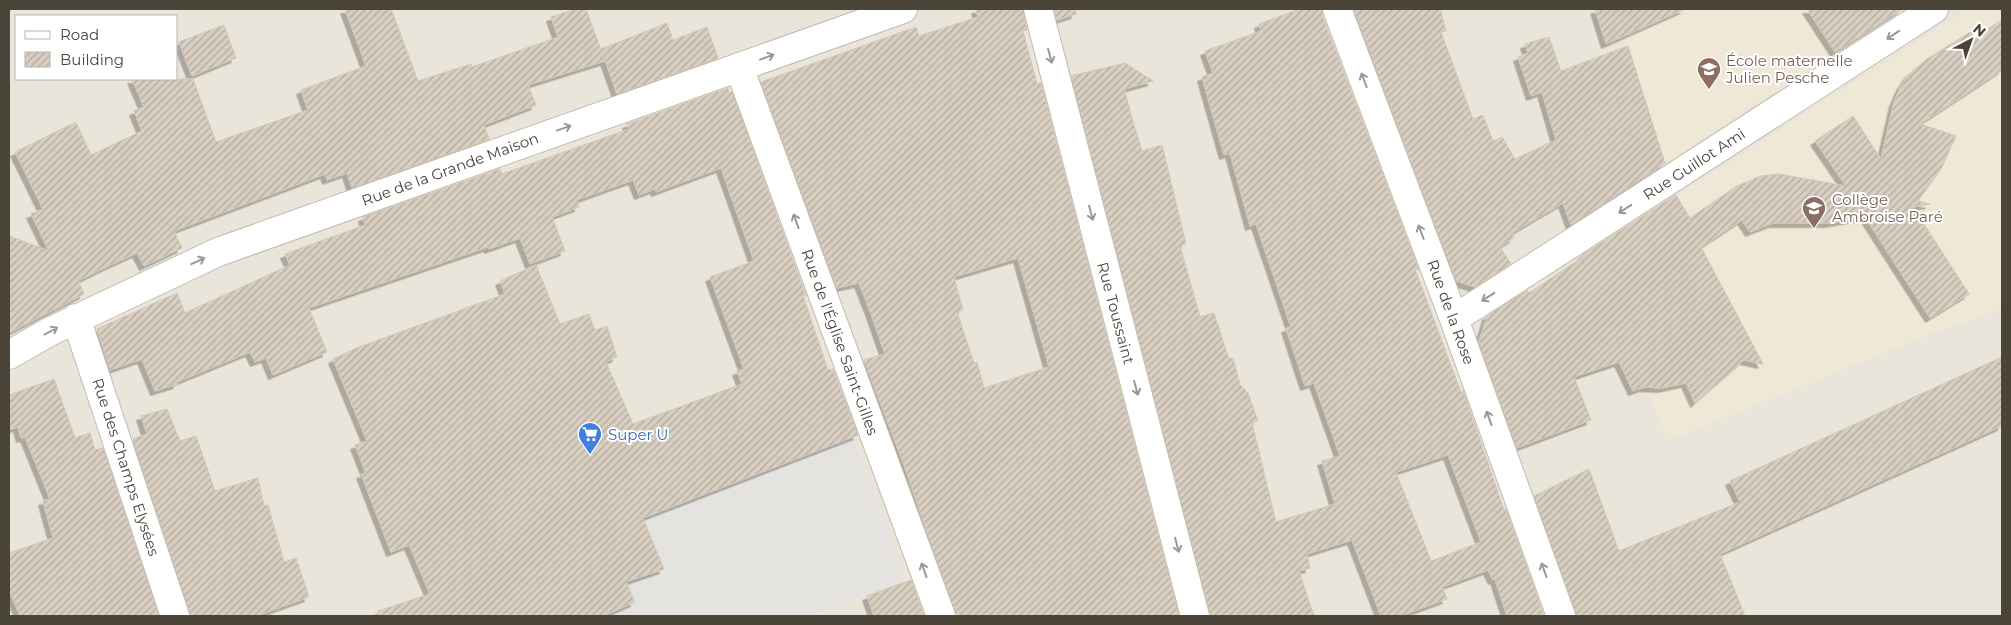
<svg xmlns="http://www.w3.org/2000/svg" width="2011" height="625" font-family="Montserrat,sans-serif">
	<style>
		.residential { fill: #eae5da; fill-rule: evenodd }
		.education { fill: #efe8d6 }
		.parking { fill: #e5e3e0 }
		.building { fill: url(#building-hatch); stroke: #d3c7b4; fill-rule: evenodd; filter: url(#shadow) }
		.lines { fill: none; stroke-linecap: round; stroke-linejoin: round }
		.minor-casing { stroke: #c2bbae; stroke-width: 30 }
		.minor { stroke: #fff; stroke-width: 28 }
		.oneway { stroke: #9c9892 }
		.labels { text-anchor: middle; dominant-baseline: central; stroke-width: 4; stroke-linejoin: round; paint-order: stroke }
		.education-label { font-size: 15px; fill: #785e54; stroke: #fff; text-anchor: start }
		.street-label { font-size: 15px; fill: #4b4439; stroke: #fff }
		.shop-label { font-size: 15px; fill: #366cbe; stroke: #fff; text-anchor: start }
	</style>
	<defs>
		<pattern id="building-hatch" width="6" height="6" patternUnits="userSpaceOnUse" patternTransform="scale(1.25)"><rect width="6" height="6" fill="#d8cfc1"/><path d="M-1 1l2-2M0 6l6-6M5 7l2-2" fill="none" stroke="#b1aa9e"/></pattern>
		<filter id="shadow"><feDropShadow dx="-4.5" dy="4.5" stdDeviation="0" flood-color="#0004"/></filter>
	</defs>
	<rect width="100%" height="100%" fill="#f6f3ec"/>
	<path class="residential" d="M9 9H2002V616H9ZM16 16H176V79H16Z"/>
	<path class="education" d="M1616 9H1902L1665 163Z
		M1968 9H2002V309L1933 333 1668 441 1646 386 1677 196Z"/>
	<path class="parking" d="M853 437 904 582 808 616H603L635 602 626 582 664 569 643 518Z"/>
	<path class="building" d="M345 9H391L418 81 471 64 472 67 558 37 551 17 576 9H586L605 61 528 85 536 105 484 125 489 139 352 188 347 173 327 180 325 174 174 231 182 248 144 266 137 253 106 267 78 281 84 294 9 333V236L49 251 31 214 43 209 15 152 76 122 91 155 142 131 134 111 144 107 132 79H193L216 142 308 110 301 90 366 66Z
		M976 9H1023L1027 30 1023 31 1037 84 1041 83 1179 616H956L904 465 864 360 885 354 870 311 859 283 837 288 761 82 916 27 919 36 978 17ZM1018 258 1049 367 984 388 977 362 974 363 957 312 963 310 954 277Z
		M1054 9H1075L1076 14 1057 20Z
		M1300 9H1322V15L1419 270 1415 269 1462 395 1463 390 1504 510 1506 509 1544 616H1507L1495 579 1493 580 1488 570 1442 587 1447 599 1400 616H1381L1352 540 1307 554 1310 568 1299 571 1314 616H1210L1071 76 1125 63 1153 81 1124 89 1134 125 1142 151 1162 145 1186 244 1180 246 1200 317 1214 313 1229 359 1233 358 1240 385 1248 393 1258 421 1252 423 1276 522 1335 504 1322 461 1340 456 1314 383 1305 386 1286 328 1291 327 1256 224 1250 226 1230 153 1224 155 1202 77 1213 73 1205 51 1261 31 1259 24ZM1448 455 1481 542 1431 561 1396 472Z
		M1354 9H1440L1446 31 1441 32 1473 119 1483 115 1493 141 1502 137 1515 159 1556 140 1542 92 1531 96 1518 57 1528 53 1525 44 1549 37 1561 71 1628 46 1665 163 1571 225 1563 203 1512 233 1514 238 1500 247 1511 264 1475 287 1456 281Z
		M1595 9H1685L1606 44Z
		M1807 9H1902L1835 52Z
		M2002 20V70L1920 124 1956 136 1941 169 1918 201 1930 204 1913 207 1969 294 1930 318 1865 217 1829 223H1773L1750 232 1742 220 1701 247 1763 364 1744 360 1695 403 1686 383 1662 388 1644 387 1633 391 1619 362 1574 377 1591 420 1517 448 1479 342 1487 316 1527 290 1529 293 1583 257 1582 255 1676 195 1690 218 1737 186 1761 176 1779 174 1846 186 1815 141 1853 116 1881 159 1894 102 1901 86 1909 74 1927 59 1972 31 1981 33Z
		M667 23 673 40 707 27 718 58 617 94 601 49Z
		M224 25 236 58 192 76 179 42Z
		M728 88 729 93 732 92 806 296H803L828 370 833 369 858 435 643 518 664 569 626 582 635 602 603 616H379L378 611 430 594 409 545 391 552 361 474 366 473 355 445 367 441 333 359 359 347 505 294 500 281 536 265 560 324 589 314 595 330 607 326 617 357 606 362 633 424 742 384 737 371 744 369 710 277 754 261 721 168 656 192 655 189 639 195 633 180 577 200 579 207 552 217 565 251 530 264 520 238 489 249 488 247 309 308 327 352 273 375 266 358 255 362 250 352 177 382 178 384 155 391 142 359 110 370 97 329 177 293 185 313 290 265 285 254 365 225 363 217 500 169 502 174 533 163 629 129 627 124Z
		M2002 357V426L1720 554 1745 616H1576L1534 496 1589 469 1619 551 1740 502 1730 481Z
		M54 379 75 438 90 433 95 450 103 448 159 616H20L9 590V553L53 538 43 501 50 499 25 437 21 438 18 427 9 430V395Z
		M167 409 180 441 196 436 215 491 258 478 264 506 268 505 284 562 296 558 309 597 256 616H190L133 439 147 434 141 416Z
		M911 580 924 616H874L867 596Z"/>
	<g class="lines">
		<g class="minor-casing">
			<path id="minor" d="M1038 9 1195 616
				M1337 9 1454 319 1561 616
				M739 67 941 616
				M76 318 175 616
				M1454 319 1934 9
				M9 355 49 332 218 252 903 9"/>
		</g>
		<use href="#minor" class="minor"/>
	</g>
	<defs><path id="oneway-shaft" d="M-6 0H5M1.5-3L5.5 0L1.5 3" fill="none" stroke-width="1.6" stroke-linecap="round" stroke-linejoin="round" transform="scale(1.25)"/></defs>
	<g class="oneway">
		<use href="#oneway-shaft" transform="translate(1893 35) rotate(147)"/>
		<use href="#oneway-shaft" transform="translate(1050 56) rotate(75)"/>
		<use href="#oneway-shaft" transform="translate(767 57) rotate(-20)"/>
		<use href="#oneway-shaft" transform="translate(1364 80) rotate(-111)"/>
		<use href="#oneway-shaft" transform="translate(564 128) rotate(-20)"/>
		<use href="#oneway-shaft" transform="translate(1625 209) rotate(147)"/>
		<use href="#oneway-shaft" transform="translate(1091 213) rotate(75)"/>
		<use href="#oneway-shaft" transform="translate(796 221) rotate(-110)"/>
		<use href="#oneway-shaft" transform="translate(1421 232) rotate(-111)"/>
		<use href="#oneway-shaft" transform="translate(198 261) rotate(-25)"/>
		<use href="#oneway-shaft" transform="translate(1488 297) rotate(147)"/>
		<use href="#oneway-shaft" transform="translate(51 331) rotate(-28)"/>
		<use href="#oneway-shaft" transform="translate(1136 388) rotate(75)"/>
		<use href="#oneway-shaft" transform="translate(1489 418) rotate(-110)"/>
		<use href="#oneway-shaft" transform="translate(1177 545) rotate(75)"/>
		<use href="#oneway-shaft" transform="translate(924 570) rotate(-110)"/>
		<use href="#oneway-shaft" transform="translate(1544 570) rotate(-110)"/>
	</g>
	<defs>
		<g id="school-pin" transform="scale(1.25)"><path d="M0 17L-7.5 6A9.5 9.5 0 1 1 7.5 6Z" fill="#8d6e63" stroke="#fff"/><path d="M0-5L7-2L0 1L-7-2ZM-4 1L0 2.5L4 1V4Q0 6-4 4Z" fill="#fff"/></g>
		<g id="supermarket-pin" transform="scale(1.25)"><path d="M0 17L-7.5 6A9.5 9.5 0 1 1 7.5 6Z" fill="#3f7fe0" stroke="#fff"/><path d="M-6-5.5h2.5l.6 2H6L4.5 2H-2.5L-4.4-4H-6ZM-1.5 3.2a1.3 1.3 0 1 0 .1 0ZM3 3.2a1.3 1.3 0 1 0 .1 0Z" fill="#fff"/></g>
	</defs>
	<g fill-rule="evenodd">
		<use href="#school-pin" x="1709" y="69"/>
		<use href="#school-pin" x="1814" y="208"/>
		<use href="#supermarket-pin" x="590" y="434"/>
	</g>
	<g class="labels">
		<g class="education-label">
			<text x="1726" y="60">École maternelle<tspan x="1726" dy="17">Julien Pesche</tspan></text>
			<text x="1832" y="199">Collège<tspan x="1832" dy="17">Ambroise Paré</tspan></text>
		</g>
		<g class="street-label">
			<text transform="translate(1694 164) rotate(-33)">Rue Guillot Ami</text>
			<text transform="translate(450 169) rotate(-20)">Rue de la Grande Maison</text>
			<text transform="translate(1451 312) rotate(70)">Rue de la Rose</text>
			<text transform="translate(1116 313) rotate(75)">Rue Toussaint</text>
			<text transform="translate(840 342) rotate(70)">Rue de l'Église Saint-Gilles</text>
			<text transform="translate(126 467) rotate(72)">Rue des Champs Elysées</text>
		</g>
		<g class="shop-label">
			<text x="608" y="434">Super U</text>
		</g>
	</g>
	<rect width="2011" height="625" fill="none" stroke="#4b4439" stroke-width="20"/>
	<rect x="15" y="15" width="162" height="65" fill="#ffffff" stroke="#b7b4b0"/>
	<rect x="25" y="31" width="25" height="8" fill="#ffffff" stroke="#b7b4b0"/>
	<text x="60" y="40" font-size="15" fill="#4b4439">Road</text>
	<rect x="25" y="52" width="25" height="15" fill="url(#building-hatch)" stroke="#b7b4b0"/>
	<text x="60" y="65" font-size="15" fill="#4b4439">Building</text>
	<g transform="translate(1971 40) rotate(41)" stroke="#ffffff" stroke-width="4" paint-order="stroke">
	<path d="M0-4L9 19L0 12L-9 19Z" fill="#4b4439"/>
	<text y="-8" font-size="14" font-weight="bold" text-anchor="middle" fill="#4b4439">N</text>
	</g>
</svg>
